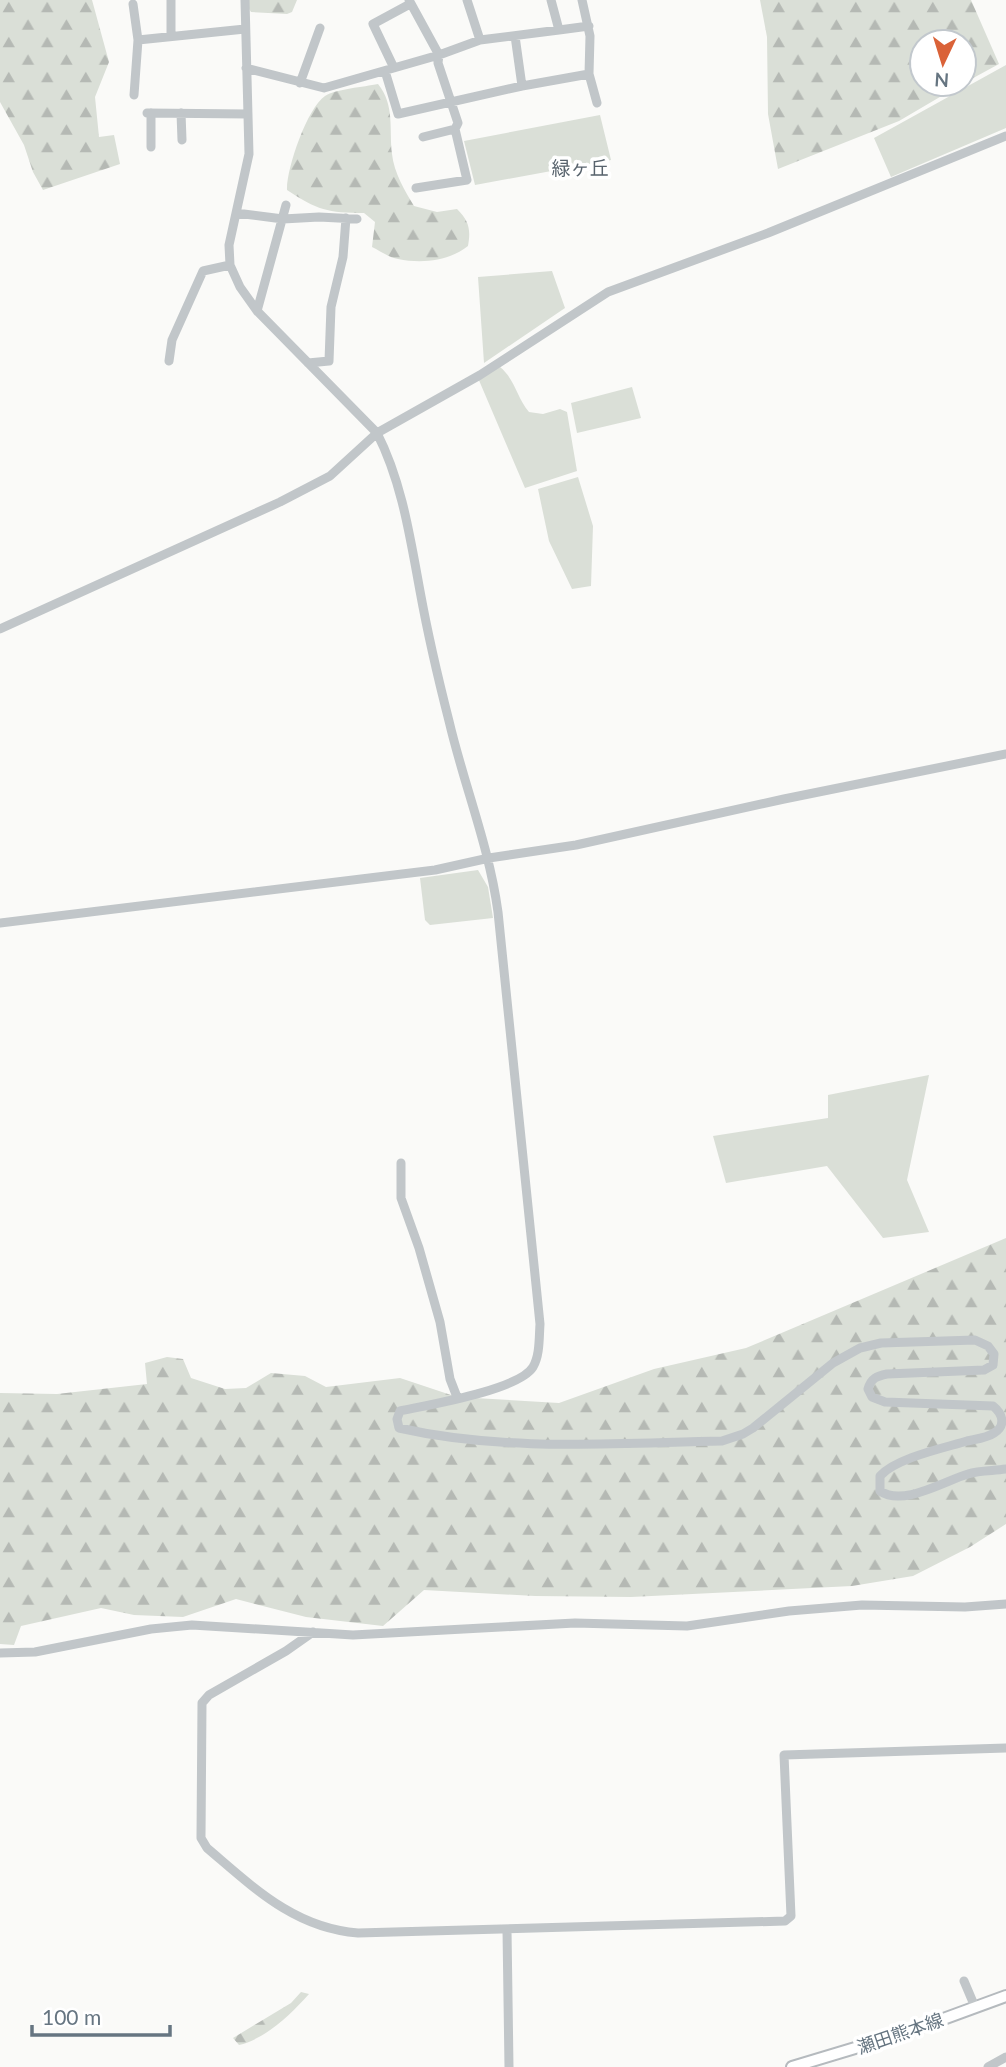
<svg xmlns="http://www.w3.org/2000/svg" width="1006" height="2067" font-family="Lato,'Noto Sans JP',sans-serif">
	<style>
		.grass { fill: #dadfd7 }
		.forest { fill: url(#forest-firs) }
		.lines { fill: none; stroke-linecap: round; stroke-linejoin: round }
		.major-casing { stroke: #b5babe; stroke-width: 14 }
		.minor { stroke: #c1c6c9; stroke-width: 9 }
		.major { stroke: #fff; stroke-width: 10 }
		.labels { text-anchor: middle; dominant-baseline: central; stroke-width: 7; stroke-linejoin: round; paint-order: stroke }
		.street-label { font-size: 18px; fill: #667581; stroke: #fff }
		.neighbourhood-label { font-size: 19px; fill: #58636d; stroke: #fff }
	</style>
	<defs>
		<pattern id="forest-firs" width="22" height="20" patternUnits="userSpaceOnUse" patternTransform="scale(1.75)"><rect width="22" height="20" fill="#dadfd7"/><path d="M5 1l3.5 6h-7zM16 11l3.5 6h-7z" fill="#b5b9b4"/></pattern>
	</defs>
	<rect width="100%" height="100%" fill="#fafaf8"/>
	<path class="grass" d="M1006 65V128L891 177 874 138Z
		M600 115 611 160 475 185 464 141Z
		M552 271 565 308 484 363 478 277Z
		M500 367C515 379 517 398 529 412L543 414 560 409 567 412 577 471 525 488 478 378Z
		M632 387 641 418 577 433 571 403Z
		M578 477 593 526 591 586 572 589 549 541 538 489Z
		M478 870 488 887 493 918 430 925 425 920 420 878Z
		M929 1075 907 1180 929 1232 883 1238 827 1166 726 1183 713 1136 828 1118V1095Z"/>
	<path class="forest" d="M0 0H92L109 62 95 97 99 137 114 135 120 164 43 190 33 172 24 145 0 102Z
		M248 0H297L292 12 287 14 251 12 248 7Z
		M760 0H971L999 64 964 83V42H922V84H962L899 121 778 169 768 114 767 37Z
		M378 84C395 105 389 129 392 154 394 173 405 191 414 206L437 212 457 209C469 221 471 229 468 246 449 261 422 264 398 259 390 258 380 251 372 247L375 222 364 213C328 213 317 210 287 190 286 170 307 108 325 96 336 89 364 87 378 84Z
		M1006 1238V1524L970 1547 913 1576 852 1586 631 1597 535 1596 424 1590 383 1626 306 1617 236 1599 183 1617 134 1615 101 1608 21 1626 14 1645 0 1644V1393L57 1394 147 1384 145 1363 167 1357 183 1359 191 1378 225 1389 246 1388 271 1373 305 1376 326 1387 400 1378 457 1397 559 1403 654 1369 746 1348Z
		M301 1992 309 1994C290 2015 267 2038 239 2045L233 2038 291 2003Z"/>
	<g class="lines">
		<g class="major-casing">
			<path id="major" d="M792 2067 905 2033 1006 1996"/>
		</g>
		<path class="minor" d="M245 0 249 154 229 245 230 265 240 287 257 311 377 433C402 482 410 537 420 591 428 635 438 678 449 721 464 785 489 846 498 912L540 1324C539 1338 540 1355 533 1367 519 1390 428 1405 400 1411L397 1419 399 1428C505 1452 614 1443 722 1441L743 1434 753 1428 833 1363 860 1348 881 1343 975 1340 988 1346 994 1354 993 1365 984 1370 887 1374C877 1376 871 1378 868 1389L872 1397 885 1402 993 1406C1003 1414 1006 1426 994 1433 987 1438 976 1439 967 1441 944 1448 896 1458 880 1476V1491C903 1507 944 1481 968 1474 980 1470 994 1471 1006 1469
			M409 0 439 55 438 63 458 123 455 129 467 180 416 188
			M467 0 480 40
			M582 0 590 36 589 74 597 103
			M133 4 138 40 134 95
			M559 30 589 26
			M171 36V0
			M515 36 522 86
			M138 40 245 29
			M246 68 324 88 439 55 480 40 559 30 551 0
			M394 68 373 24 410 4
			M385 71 398 114 522 86 589 74
			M300 83 320 28
			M147 113 248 114
			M181 113 182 140
			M423 137 455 129
			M151 147V113
			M236 213 283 219 319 217 357 219
			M257 311 286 205
			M169 361 172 340 203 271 230 265
			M308 363 329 361 331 307 343 257 346 218
			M0 629 280 502 330 476 377 433 480 375 608 292 768 233 1006 136
			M0 923 435 870 489 858 576 845 784 799 1006 754
			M401 1163V1198L419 1248 440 1322 450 1379 457 1397
			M313 1632 286 1651 209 1695 202 1703 201 1838 207 1848C253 1887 294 1928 358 1933L785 1921 791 1916 784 1755 1006 1748
			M0 1653 35 1652 151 1629 192 1625 353 1635 575 1623 687 1626 789 1611 862 1605 965 1607 1006 1604
			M507 1930 509 2067
			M964 1981 975 2007
			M988 2067 1006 2057"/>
		<use href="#major" class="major"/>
	</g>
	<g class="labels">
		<g class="street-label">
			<text transform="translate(900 2033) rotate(-19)">瀬田熊本線</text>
		</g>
		<g class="neighbourhood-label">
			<text x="580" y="167">緑ヶ丘</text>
		</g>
	</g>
	<g transform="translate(943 63) rotate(184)"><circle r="33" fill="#ffffff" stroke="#c2c8cd" stroke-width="2"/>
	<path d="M0-5L12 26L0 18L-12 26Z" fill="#da6238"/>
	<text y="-10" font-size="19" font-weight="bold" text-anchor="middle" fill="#667581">N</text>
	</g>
	<path d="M32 2025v10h138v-10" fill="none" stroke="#667581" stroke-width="3.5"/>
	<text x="42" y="2025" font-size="21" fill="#667581" stroke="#ffffff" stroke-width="5" paint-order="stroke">100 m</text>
</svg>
